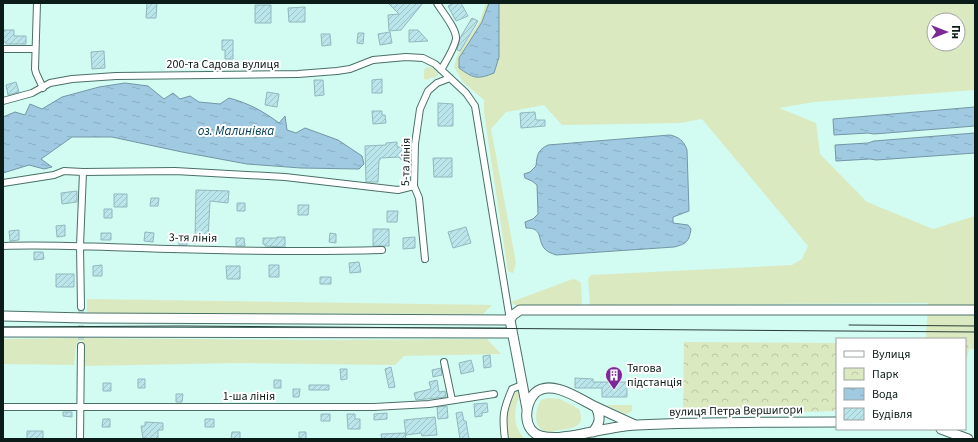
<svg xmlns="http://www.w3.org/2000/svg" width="978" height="442" font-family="'Source Sans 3',sans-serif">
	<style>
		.grass { fill: #dbe9c0; fill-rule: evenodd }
		.park { fill: url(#park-crowns) }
		.water { fill: url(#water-ripples); stroke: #7396a5 }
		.building { fill: url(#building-hatch); stroke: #90b8be }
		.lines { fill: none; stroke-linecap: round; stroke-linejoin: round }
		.minor-tunnel { stroke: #b4d9d0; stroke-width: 6; stroke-dasharray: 6 3; stroke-linecap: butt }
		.minor-casing { stroke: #4a7067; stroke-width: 8 }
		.secondary-casing { stroke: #4a7067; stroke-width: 11 }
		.minor { stroke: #fff; stroke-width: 6 }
		.secondary { stroke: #fff; stroke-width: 9 }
		.tram { stroke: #293c37; stroke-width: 1 }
		.labels { text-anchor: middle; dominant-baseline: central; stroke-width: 4; stroke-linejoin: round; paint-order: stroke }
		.street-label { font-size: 12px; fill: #0b1b17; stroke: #fff }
		.poi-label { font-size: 12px; fill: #0b1b17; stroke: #fff; text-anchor: start }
		.water-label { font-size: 13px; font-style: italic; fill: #043e56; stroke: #fff }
	</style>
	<defs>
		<pattern id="park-crowns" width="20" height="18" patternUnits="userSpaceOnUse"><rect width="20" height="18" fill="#dbe9c0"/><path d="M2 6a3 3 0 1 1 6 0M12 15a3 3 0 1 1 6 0" fill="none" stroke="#bbc7a4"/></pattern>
		<pattern id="water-ripples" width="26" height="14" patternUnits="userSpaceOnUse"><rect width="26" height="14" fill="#a0cae2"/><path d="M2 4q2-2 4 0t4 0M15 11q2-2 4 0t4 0" fill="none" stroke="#88adc1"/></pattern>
		<pattern id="building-hatch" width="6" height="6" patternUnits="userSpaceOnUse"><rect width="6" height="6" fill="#bae5ea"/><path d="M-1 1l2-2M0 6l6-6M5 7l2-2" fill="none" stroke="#9fc4c8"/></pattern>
	</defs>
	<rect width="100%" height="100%" fill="#d2fbf1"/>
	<path class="grass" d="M486 3H975V90L814 102 779 108 816 123 820 154 867 202 933 229 975 216V349H970L971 343H965V339H926L928 303 590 305 588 279 591 275 792 265 802 259 808 246 702 119 680 123 562 125 544 105 506 112 491 129 516 263 513 273 508 271 484 113V100L463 82 454 67 457 56 480 21ZM934 20H958V44H934Z
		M429 67 435 69 438 75 434 78 432 77 427 80 424 79V72L425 68Z
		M573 279 577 280 581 283 582 302 581 305 517 306 511 302Z
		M87 299 492 305 483 314 87 313Z
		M74 338 328 340 487 339 501 354 404 356 395 365 239 363 83 366 82 341H79L76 346 74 365 3 364V339Z
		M518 390H520L521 393C513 408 512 427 525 439H508C505 421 503 402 518 390Z
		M548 398 560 399 579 409C586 427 574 428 559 430 555 431 548 433 544 431 532 425 536 408 541 400Z
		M606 405H632V411L626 414Z"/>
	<path class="park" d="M684 342 837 343V411L683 415Z
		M965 343H971L965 364Z"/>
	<path class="water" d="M489 3H499V57L494 73C477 80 473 78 459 68V58L482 22Z
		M125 83 148 86 164 99 173 93 180 99 190 96 199 102 220 104 229 98C248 103 263 111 279 123L285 116 287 130 296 133 305 128 338 140 362 156 364 164 359 169 301 168 247 164 182 152 112 137H72L41 159 52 167 44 169 29 165 3 173V117L15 112 25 115 30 104 42 109 62 97 99 87Z
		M975 107V126L874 134 868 133 834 135 833 119Z
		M975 133V153L876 160 870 159 836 161 835 145 868 143 874 141Z
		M670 135C679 137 684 141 687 150L689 211 673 217V223L688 225 691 229C689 242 686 244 674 247L556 255C551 253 547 252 544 248 537 238 543 228 526 228L525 222 533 219 538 214 537 185 532 181 525 178 524 174 530 172 536 166C537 154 538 150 548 145Z"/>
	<path class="building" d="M147 3H157L156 18H146Z
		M388 3H423L401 30 389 31 388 15 399 14Z
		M454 3H461L468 16 456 21 448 6Z
		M255 5H271V23H255Z
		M305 7V22H289L288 8Z
		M472 18 478 21 460 51 457 50 460 38Z
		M3 30H14V36H26V44H6V42H3Z
		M409 30H418L428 41 409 42Z
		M390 32 392 43 380 45 378 34Z
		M358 33H364L363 44 357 43Z
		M321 34H330L331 45 322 46Z
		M222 40H233V59H225V50H222Z
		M104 51 105 68 92 69 91 52Z
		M382 79V93H372V80Z
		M314 80H323L324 95 315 96Z
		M16 82 19 92 8 95 6 85Z
		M267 92 279 94 277 107 265 105Z
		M438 103 453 104V126H438Z
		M372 111H382V115H385L386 123 373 124Z
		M535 112 536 120H545V126L521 128 520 113Z
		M397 142V147H407L408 159H400V157L380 158V160H379L378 182H366L365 146 386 145V143Z
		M433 158H452V177H434Z
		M196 190 229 191 228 203 210 201 208 239H195Z
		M77 191V202L62 204 61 193Z
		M114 194H127V207H114Z
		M151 198H159L158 206H150Z
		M237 203H245V211H237Z
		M298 205H309L308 215H298Z
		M104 209H112V218H104Z
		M387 211H398L397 222H387Z
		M65 225V236L57 237 56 226Z
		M466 227 471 243 453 248 448 232Z
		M373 229H389V246H373Z
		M19 230V240L10 241 9 231Z
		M145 232 154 233 153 242 144 241Z
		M101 233H111V240H101Z
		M330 233 336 234V243L329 242Z
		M179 235H187V245H179Z
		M277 237H285V247L265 246V244H263V238H277Z
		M415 237V248L403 249V238Z
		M236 238H244L245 246H236Z
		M34 252H43L44 259 34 260Z
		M359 262 361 272 350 273 349 263Z
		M102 265V276H93V266Z
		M269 265H279V277H269Z
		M226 266H240V279H227Z
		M56 274H74V287H56Z
		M320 277H331V284H320Z
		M490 355 491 367 484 368 483 356Z
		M471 360 474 371 461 374 459 363Z
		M391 367 395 387 389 388 385 369Z
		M441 368 442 375 433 377 432 370Z
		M340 369H347V379L341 380Z
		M575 378 593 379V382H627V397H602V388H575Z
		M138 379H145V388H138Z
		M274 380H281V388H274Z
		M437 380 439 392 445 391 446 397 416 400 414 393 431 389 429 382Z
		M103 383H111V391H103Z
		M309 385H329V390H309Z
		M293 389H300L299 397H293Z
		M176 394H183L182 402H176Z
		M487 403 488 412 482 413V416L475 417 474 404Z
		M447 406 448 418 438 419 437 407Z
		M63 412H72V417L63 416Z
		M462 412 464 421H466L469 439H460L456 413Z
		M387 413V419L374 420V414Z
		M321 414H330V421H321Z
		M347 414H355V419H360V429H348Z
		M435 417 437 435 422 436 421 433 406 435 404 420Z
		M103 419H110V427H102Z
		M205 419H214V427H205Z
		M145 422 163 423V430H158V439L143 438 141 426H145Z
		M27 431H43V439H27Z
		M232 432H240V439H231Z
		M299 432H306V439H299Z
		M405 433 406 439H382L381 434Z"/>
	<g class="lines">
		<path class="minor-tunnel" d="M81 307V346"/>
		<g class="minor-casing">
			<path id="minor" d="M37 3 35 69 36 73 43 88
				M437 3C442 12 457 29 456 39 454 49 446 61 441 70
				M3 49H35
				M3 101 32 93 50 83 72 79 116 76 298 74 337 71 350 69 373 60 406 57 423 58 435 64 466 93 475 106 510 320
				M3 183 54 175 64 171 83 172 175 171 285 177 398 190 414 186
				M3 246C59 244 114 248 170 249 240 251 311 252 382 250
				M425 259 419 198 414 186 415 144 420 109 428 91 437 83 450 78
				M81 307 80 246 83 172
				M444 362 452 400
				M3 407H374L429 404 494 394
				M80 439 81 346
				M505 439C502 416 503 410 512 389L522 385"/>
		</g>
		<g class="secondary-casing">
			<path id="secondary" d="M3 316 86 318 510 320
				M3 332 512 333
				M527 409 510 320 513 315 520 310H975
				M635 425C622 419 609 413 596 407 581 400 551 378 535 393 524 404 522 431 541 436 553 439 565 437 577 435 596 431 617 426 637 425 703 422 770 422 837 422
				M941 429 968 439
				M593 432C600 423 601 418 596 407"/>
		</g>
		<use href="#minor" class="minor"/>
		<use href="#secondary" class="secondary"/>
		<path class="tram" d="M849 325 975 326
			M3 327 182 326 975 332"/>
	</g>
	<defs>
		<g id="building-pin" transform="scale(0.9)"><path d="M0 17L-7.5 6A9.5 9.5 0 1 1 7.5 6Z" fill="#7c2898" stroke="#fff"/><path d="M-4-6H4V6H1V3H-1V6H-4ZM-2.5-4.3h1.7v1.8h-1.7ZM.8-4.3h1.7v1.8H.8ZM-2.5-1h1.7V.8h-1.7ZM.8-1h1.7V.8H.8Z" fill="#fff"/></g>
	</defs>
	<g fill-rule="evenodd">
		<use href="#building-pin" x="614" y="375"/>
	</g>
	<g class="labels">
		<g class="street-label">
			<text x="223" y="64">200-та Садова вулиця</text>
			<text transform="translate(406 162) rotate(-89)">5-та лінія</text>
			<text transform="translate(193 238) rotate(1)">3-тя лінія</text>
			<text x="249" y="396">1-ша лінія</text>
			<text transform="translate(736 411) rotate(-1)">вулиця Петра Вершигори</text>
		</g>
		<g class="poi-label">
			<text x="627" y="368">Тягова<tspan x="627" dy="14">пiдстанцiя</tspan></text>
		</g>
		<g class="water-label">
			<text x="236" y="131">оз. Малинівка</text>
		</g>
	</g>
	<rect width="978" height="442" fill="none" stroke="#0b1b17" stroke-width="8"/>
	<rect x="836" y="338" width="130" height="92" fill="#ffffff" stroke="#9da4a2"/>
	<rect x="844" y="351" width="20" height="6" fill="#ffffff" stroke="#9da4a2"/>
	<text x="872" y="358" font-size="12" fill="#0b1b17">Вулиця</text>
	<rect x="844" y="368" width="20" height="12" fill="url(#park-crowns)" stroke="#9da4a2"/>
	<text x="872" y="378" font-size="12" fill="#0b1b17">Парк</text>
	<rect x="844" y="388" width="20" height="12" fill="url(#water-ripples)" stroke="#9da4a2"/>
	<text x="872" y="398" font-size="12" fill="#0b1b17">Вода</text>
	<rect x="844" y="408" width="20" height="12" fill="url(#building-hatch)" stroke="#9da4a2"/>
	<text x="872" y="418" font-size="12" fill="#0b1b17">Будівля</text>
	<g transform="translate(946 32) rotate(90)"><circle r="19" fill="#ffffff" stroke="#9da4a2"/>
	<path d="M0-3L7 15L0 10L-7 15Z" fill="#7c2898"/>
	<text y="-6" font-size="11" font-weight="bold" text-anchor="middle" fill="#0b1b17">Пн</text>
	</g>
</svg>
